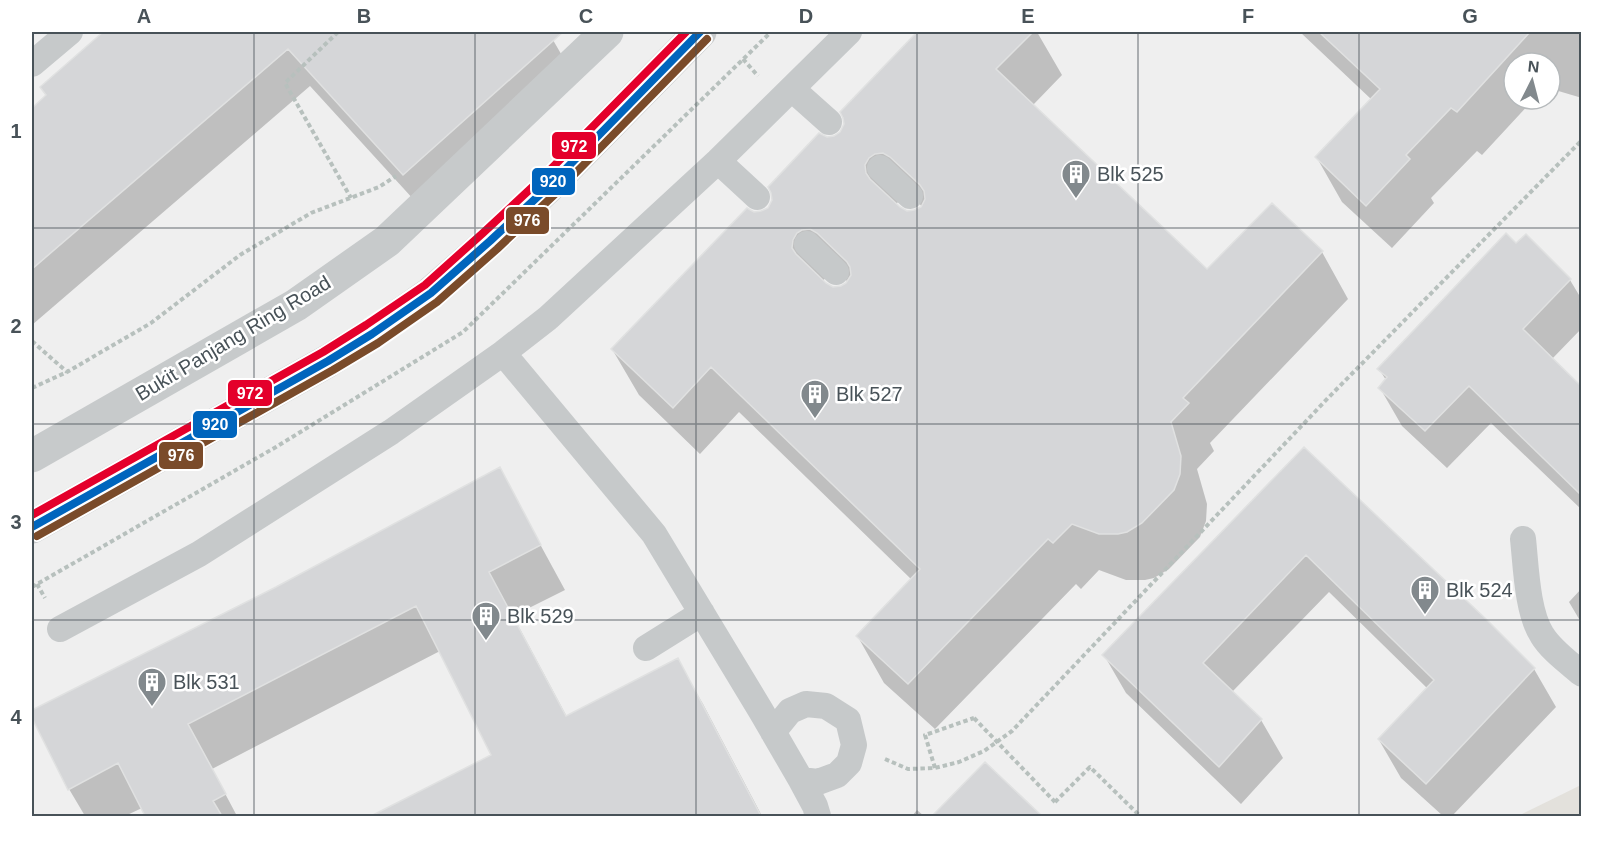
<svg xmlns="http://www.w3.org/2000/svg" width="1613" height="848" font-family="Helvetica,sans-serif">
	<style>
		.commercial { fill: #e3e1dc }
		.shadow { fill: #0003; fill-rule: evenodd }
		.building { fill: #d5d6d8; stroke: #e0e1e1; stroke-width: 1.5; fill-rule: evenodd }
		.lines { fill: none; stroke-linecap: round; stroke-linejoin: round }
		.path { stroke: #b7c0bd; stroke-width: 4; stroke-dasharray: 4.5 3; stroke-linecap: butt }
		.lane { stroke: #c6c9ca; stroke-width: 26 }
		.secondary { stroke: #c7cacb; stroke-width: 33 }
		.path-bridge { stroke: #b7c0bd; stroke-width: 4; stroke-dasharray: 4.5 3; stroke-linecap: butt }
		.bus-1-casing { stroke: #fff; stroke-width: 12 }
		.bus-2-casing { stroke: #fff; stroke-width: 12 }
		.bus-3-casing { stroke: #fff; stroke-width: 12 }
		.bus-1 { stroke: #0065bd; stroke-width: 8 }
		.bus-2 { stroke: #7a4b2a; stroke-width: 8 }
		.bus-3 { stroke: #e4002b; stroke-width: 8 }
		.grid { fill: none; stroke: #485258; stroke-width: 1.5; stroke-opacity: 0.55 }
		.labels { text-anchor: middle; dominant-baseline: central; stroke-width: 5; stroke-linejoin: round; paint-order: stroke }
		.poi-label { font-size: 20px; fill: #485258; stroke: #fff; text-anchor: start }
		.street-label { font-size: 20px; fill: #485258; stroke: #fff }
		.line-badge { stroke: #fff; stroke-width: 2 }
		.badge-label { font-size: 16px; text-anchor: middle; font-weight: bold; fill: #fff }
		.neatline { fill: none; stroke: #485258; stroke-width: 2 }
		.grid-label { font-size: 20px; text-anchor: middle; font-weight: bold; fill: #485258 }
	</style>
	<rect width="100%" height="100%" fill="#efefef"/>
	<path class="commercial" d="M1581 785V816H1518Z"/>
	<path class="shadow" d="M106 32H115L118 34 121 32H358L350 39 364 54 390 32H545L553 40 575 78 425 212 310 86 32 325V109L47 97 41 87Z
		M919 32H1037L1062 75 1033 105 1207 271 1322 252 1348 299 1210 443 1214 451 1197 469 1207 504 1206 521 1200 537 1169 569 1154 578 1145 580H1126L1099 570 1081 589 1076 584 935 729 884 683 858 637 912 580 739 412 700 454 639 395 612 349 754 213 769 209 826 138 835 137 841 133 845 125 841 112ZM902 200 919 203 922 207 914 212H906L895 204ZM830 275 845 279 848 282 841 288H833L822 281Z
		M1300 32H1582V98L1555 90 1550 96V63H1514V99H1547L1538 108 1531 102 1482 155 1477 151 1431 198 1434 203 1392 248 1342 202 1317 158 1372 100Z
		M1516 246 1570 280 1582 300V328L1552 359 1582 388V510L1491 423 1447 468 1402 426 1380 388 1386 380 1379 369Z
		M1304 449 1534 669 1556 707 1452 816H1443L1401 778 1379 740 1428 689 1329 592 1232 692 1261 720 1283 758 1241 804 1126 693 1104 655Z
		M499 469 565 590 513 616 567 717 677 660 703 704 762 816H374L493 755 440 651 212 769 237 816H147L142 808 125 816H85L69 789 32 715V711L277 588Z
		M1582 588V624L1569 602Z
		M985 764 1030 807 1035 816H934Z
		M917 810 924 816H912Z"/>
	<path class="building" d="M103 32H563L403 175 288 49 32 269V108L46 95 40 87Z
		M917 32H1033L996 69 1207 269 1272 203 1323 251 1183 398 1189 403 1171 422 1181 456 1180 474 1174 490 1142 523 1127 532 1118 534H1099L1072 524 1053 543 1048 539 908 684 856 636 920 569 711 367 673 408 611 349 747 208 754 212 761 211 768 208 772 200 771 193 768 187 819 133 827 137 834 136 840 132 844 124 843 118 840 112ZM875 154 883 153 890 157 920 185 924 191 925 199 921 207 914 210 907 211 900 207 870 179 866 173 865 165 869 158ZM810 229 817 233 847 262 850 267 851 275 846 283 841 286 833 287 826 283 796 254 792 248 793 240 797 233 802 230Z
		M1319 32H1530L1457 112 1451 108 1406 155 1410 159 1366 206 1315 157 1380 89Z
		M1506 233 1516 243 1526 234 1571 279 1523 329 1581 386V495L1469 386 1425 431 1378 388 1387 377 1377 369Z
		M1304 447 1486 619 1535 668 1426 784 1378 739 1434 680 1306 555 1203 663 1262 719 1219 767 1102 655Z
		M500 467 541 545 489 572 566 716 678 658 761 816H371L491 755 416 606 188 724 226 794 213 801 222 816H145L118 763 68 790 32 718V710L276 587Z
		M985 762 1042 816H932Z"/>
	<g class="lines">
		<path class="path" d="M338 32 285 83 351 198
			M743 59 758 76
			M32 341 67 372
			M32 388 67 372 151 323 240 255 311 213 379 187 396 176
			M37 584 45 598
			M32 587 276 447 463 332 771 32
			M885 759 908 769 935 768 959 762 984 751 1012 731 1329 397 1582 140
			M935 768 925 735 974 718
			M1055 802 1090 767 1140 816"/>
		<path class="lane" d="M32 64 70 32
			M792 89 829 122
			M718 161 757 197
			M880 168 910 196
			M807 244 836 272
			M503 353 654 534 761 711 801 780 815 806 818 816
			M1523 539C1526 566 1527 612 1542 635 1551 650 1568 662 1582 674
			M60 629 199 554 391 432 503 353 548 318 718 161 849 32
			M646 648 702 613
			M773 732 790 711 806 704 826 706 848 720 854 745 849 763 837 775 818 782 801 780"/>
		<path class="secondary" d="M32 456 296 305 387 241 607 32
			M32 527 328 361 372 334 431 293 490 241 548 187 700 32"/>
		<path class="path-bridge" d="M974 718 1055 802"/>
		<g class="bus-1-casing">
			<path id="bus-1" d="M32 527 328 361 372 334 431 293 490 241 548 187 700 32"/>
		</g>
		<g class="bus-2-casing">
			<path id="bus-2" d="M37 536 333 370 378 343 437 302 497 249 555 194 707 39"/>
		</g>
		<g class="bus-3-casing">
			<path id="bus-3" d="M32 515 323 352 366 325 425 285 483 233 541 179 686 32"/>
		</g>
		<use href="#bus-1" class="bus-1"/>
		<use href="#bus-2" class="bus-2"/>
		<use href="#bus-3" class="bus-3"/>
	</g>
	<path class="grid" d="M254 32V816M475 32V816M696 32V816M917 32V816M1138 32V816M1359 32V816M32 228H1582M32 424H1582M32 620H1582"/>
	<defs>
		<g id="building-pin" transform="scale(1.5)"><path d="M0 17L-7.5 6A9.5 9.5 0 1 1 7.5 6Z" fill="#82898d" stroke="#fff"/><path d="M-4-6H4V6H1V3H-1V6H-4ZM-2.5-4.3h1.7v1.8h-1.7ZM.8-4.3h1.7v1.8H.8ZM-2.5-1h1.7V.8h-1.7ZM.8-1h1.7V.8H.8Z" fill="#fff"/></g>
	</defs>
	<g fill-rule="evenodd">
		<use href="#building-pin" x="1076" y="174"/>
		<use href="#building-pin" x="815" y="394"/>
		<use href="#building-pin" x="1425" y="590"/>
		<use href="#building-pin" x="486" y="616"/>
		<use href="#building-pin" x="152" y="682"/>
	</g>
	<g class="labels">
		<g class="poi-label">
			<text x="1097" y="174">Blk 525</text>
			<text x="836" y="394">Blk 527</text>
			<text x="1446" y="590">Blk 524</text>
			<text x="507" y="616">Blk 529</text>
			<text x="173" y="682">Blk 531</text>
		</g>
		<g class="street-label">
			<text transform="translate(233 338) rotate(-31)">Bukit Panjang Ring Road</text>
		</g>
	</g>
	<g class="line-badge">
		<rect x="551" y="131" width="46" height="29" rx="6" fill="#e4002b"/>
		<rect x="531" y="167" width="45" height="29" rx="6" fill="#0065bd"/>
		<rect x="505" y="206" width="45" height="29" rx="6" fill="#7a4b2a"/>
		<rect x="227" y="379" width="46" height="28" rx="6" fill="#e4002b"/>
		<rect x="192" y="410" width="46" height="29" rx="6" fill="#0065bd"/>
		<rect x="158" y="441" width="46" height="29" rx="6" fill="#7a4b2a"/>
	</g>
	<g class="badge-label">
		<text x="574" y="152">972</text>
		<text x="553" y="187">920</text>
		<text x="527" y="226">976</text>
		<text x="250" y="399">972</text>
		<text x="215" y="430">920</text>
		<text x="181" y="461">976</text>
	</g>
	<rect width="1613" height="848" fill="none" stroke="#ffffff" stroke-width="66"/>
	<g transform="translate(1532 81) rotate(6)"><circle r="28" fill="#ffffff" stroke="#b6babc" stroke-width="1.5"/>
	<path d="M0-4.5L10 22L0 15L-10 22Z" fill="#82898d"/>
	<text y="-9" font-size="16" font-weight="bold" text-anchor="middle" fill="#485258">N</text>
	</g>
	<rect x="33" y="33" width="1547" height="782" class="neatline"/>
	<g class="grid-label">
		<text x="144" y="23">A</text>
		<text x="364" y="23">B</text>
		<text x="586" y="23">C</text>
		<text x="806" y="23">D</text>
		<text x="1028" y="23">E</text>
		<text x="1248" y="23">F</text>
		<text x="1470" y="23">G</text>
		<text x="16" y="138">1</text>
		<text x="16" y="333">2</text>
		<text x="16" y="529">3</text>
		<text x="16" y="724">4</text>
	</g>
</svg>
